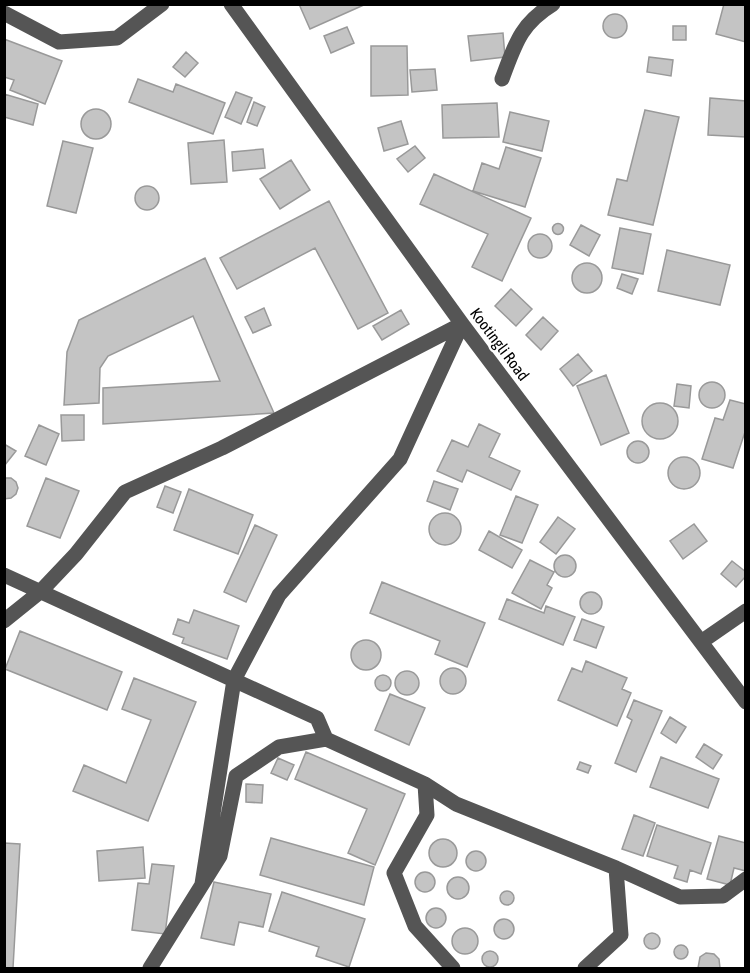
<svg xmlns="http://www.w3.org/2000/svg" width="750" height="973" font-family="'Asap Condensed',sans-serif">
	<style>
		.building { fill: #c4c4c4; stroke: #999; stroke-width: 1.5 }
		.lines { fill: none; stroke-linecap: round; stroke-linejoin: round }
		.minor { stroke: #555; stroke-width: 15 }
		.labels { text-anchor: middle; dominant-baseline: central; stroke-width: 4.5; stroke-linejoin: round; paint-order: stroke }
		.street-label { font-size: 16px; fill: #000; stroke: #fff }
	</style>
	<rect width="100%" height="100%" fill="#fff"/>
	<path class="building" d="M299 4H366L310 29Z
		M724 4H746V42L716 34Z
		M603 26a12 12 0 1 1 24 0a12 12 0 1 1-24 0Z
		M673 26H686V40H673Z
		M347 27 354 43 331 53 324 36Z
		M503 33 505 57 471 61 468 36Z
		M4 39 62 61 45 104 10 90 14 80 4 77Z
		M371 46H407L408 95 371 96Z
		M186 52 198 63 185 77 173 67Z
		M649 57 673 60 671 76 647 72Z
		M435 69 437 90 412 92 410 70Z
		M138 79 173 92 176 84 225 103 213 134 129 102Z
		M236 92 252 98 241 124 225 117Z
		M4 94 38 104 33 125 4 117Z
		M710 98 746 101V137L708 135Z
		M254 102 265 107 257 126 247 122Z
		M497 103 499 137 443 138 442 105Z
		M81 124a15 15 0 1 1 30 0a15 15 0 1 1-30 0Z
		M645 110 679 117 653 225 608 215 617 179 627 181Z
		M510 112 549 121 542 151 503 142Z
		M401 121 408 144 384 151 378 128Z
		M224 140 227 182 191 184 188 143Z
		M63 141 93 148 76 213 47 206Z
		M415 146 425 158 408 172 397 159Z
		M506 147 541 158 525 207 473 191 482 163 499 169Z
		M263 149 265 168 233 171 232 152Z
		M291 160 310 190 280 209 260 179Z
		M434 174 531 218 502 281 472 267 488 234 420 204Z
		M135 198a12 12 0 1 1 24 0a12 12 0 1 1-24 0Z
		M329 201 388 313 358 329 315 248 237 289 220 258Z
		M552.5 229a5.5 5.5 0 1 1 11 0a5.5 5.5 0 1 1-11 0Z
		M581 225 600 235 589 256 570 245Z
		M620 228 651 234 643 274 612 268Z
		M528 246a12 12 0 1 1 24 0a12 12 0 1 1-24 0Z
		M667 250 730 265 720 305 658 291Z
		M205 258 274 413 103 424V388L220 381 193 316 108 356 100 368 99 403 64 405 67 352 79 320Z
		M572 278a15 15 0 1 1 30 0a15 15 0 1 1-30 0Z
		M622 274 638 279 632 294 617 288Z
		M511 289 532 309 516 326 495 306Z
		M264 308 271 325 253 333 245 317Z
		M401 310 409 324 382 340 373 326Z
		M543 317 558 331 541 350 526 335Z
		M578 354 592 371 573 386 560 369Z
		M606 375 629 433 601 445 577 386Z
		M699 395a13 13 0 1 1 26 0a13 13 0 1 1-26 0Z
		M677 384 691 386 689 408 674 406Z
		M730 400 746 404V429L733 468 702 459 715 418 723 420Z
		M642 421a18 18 0 1 1 36 0a18 18 0 1 1-36 0Z
		M61 415H84V440L62 441Z
		M479 424 500 434 489 457 520 471 511 490 467 470 462 482 437 471 452 440 468 447Z
		M39 425 59 434 46 465 25 456Z
		M627 452a11 11 0 1 1 22 0a11 11 0 1 1-22 0Z
		M4 444 16 451 4 466Z
		M668 473a16 16 0 1 1 32 0a16 16 0 1 1-32 0Z
		M4 478H11L16 482 18 488 16 494 11 498 4 499Z
		M46 478 79 491 60 538 27 526Z
		M434 481 458 489 450 510 427 501Z
		M165 486 181 492 173 513 157 507Z
		M189 489 253 515 238 554 174 530Z
		M516 496 538 505 522 543 500 535Z
		M429 529a16 16 0 1 1 32 0a16 16 0 1 1-32 0Z
		M558 517 575 529 556 554 540 542Z
		M694 524 707 541 683 559 670 541Z
		M255 525 277 535 246 602 224 592Z
		M489 531 522 550 512 568 479 550Z
		M554 566a11 11 0 1 1 22 0a11 11 0 1 1-22 0Z
		M530 560 554 572 547 585 552 588 541 609 512 593Z
		M732 561 746 572V576L736 587 721 574Z
		M382 582 485 623 467 667 435 654 440 641 370 613Z
		M580 603a11 11 0 1 1 22 0a11 11 0 1 1-22 0Z
		M507 599 544 613 546 606 575 617 563 645 499 619Z
		M194 610 239 626 227 659 182 643 184 638 173 634 178 619 189 623Z
		M582 619 604 627 596 648 574 640Z
		M20 631 122 672 107 710 5 669Z
		M351 655a15 15 0 1 1 30 0a15 15 0 1 1-30 0Z
		M586 661 627 678 622 689 631 693 617 726 558 700 572 668 582 672Z
		M440 681a13 13 0 1 1 26 0a13 13 0 1 1-26 0Z
		M395 683a12 12 0 1 1 24 0a12 12 0 1 1-24 0Z
		M375 683a8 8 0 1 1 16 0a8 8 0 1 1-16 0Z
		M134 678 196 702 148 821 73 791 84 765 126 783 151 720 122 709Z
		M390 694 425 708 409 745 375 730Z
		M634 700 662 711 636 772 615 763 632 720 627 717Z
		M670 717 686 727 676 743 661 733Z
		M704 744 722 755 713 769 696 757Z
		M306 752 405 794 375 865 348 853 367 809 295 779Z
		M661 757 719 779 708 808 650 787Z
		M278 758 294 765 287 780 271 773Z
		M580 762 591 766 588 773 577 769Z
		M246 784 263 785 262 803 246 802Z
		M634 815 655 823 643 856 622 849Z
		M657 825 711 843 701 874 690 870 687 882 674 878 678 866 647 856Z
		M719 836 746 843V871L734 868 730 885 707 879Z
		M271 838 374 867 364 905 260 875Z
		M429 853a14 14 0 1 1 28 0a14 14 0 1 1-28 0Z
		M4 843 20 844 13 968H4Z
		M143 847 145 878 99 881 97 851Z
		M466 861a10 10 0 1 1 20 0a10 10 0 1 1-20 0Z
		M152 864 174 866 165 934 132 930 138 883 149 884Z
		M415 882a10 10 0 1 1 20 0a10 10 0 1 1-20 0Z
		M447 888a11 11 0 1 1 22 0a11 11 0 1 1-22 0Z
		M214 882 271 894 263 927 239 922 234 945 201 938Z
		M500 898a7 7 0 1 1 14 0a7 7 0 1 1-14 0Z
		M282 892 365 919 349 967 316 956 319 947 269 931Z
		M426 918a10 10 0 1 1 20 0a10 10 0 1 1-20 0Z
		M494 929a10 10 0 1 1 20 0a10 10 0 1 1-20 0Z
		M452 941a13 13 0 1 1 26 0a13 13 0 1 1-26 0Z
		M644 941a8 8 0 1 1 16 0a8 8 0 1 1-16 0Z
		M674 952a7 7 0 1 1 14 0a7 7 0 1 1-14 0Z
		M482 959a8 8 0 1 1 16 0a8 8 0 1 1-16 0Z
		M706 953 714 954 719 959 720 968H698L700 957Z"/>
	<g class="lines">
		<path class="minor" d="M231 4 462 324 746 702
			M4 13 59 42 117 38 162 4
			M502 79C515 45 520 24 553 4
			M4 575 317 718 326 739 279 747 236 776 220 856 150 968
			M4 621 40 592 76 554 125 492 222 448 462 324 400 459 279 595 234 680 202 884
			M701 642 746 611
			M326 739 425 784 456 804 616 868 680 897 723 896 746 879
			M425 784 427 815 394 873 415 926 453 968
			M585 968 621 935 616 868"/>
	</g>
	<g class="labels">
		<g class="street-label">
			<text transform="translate(500 344) rotate(53)">Kootingli Road</text>
		</g>
	</g>
	<rect width="750" height="973" fill="none" stroke="#000000" stroke-width="12"/>
</svg>
